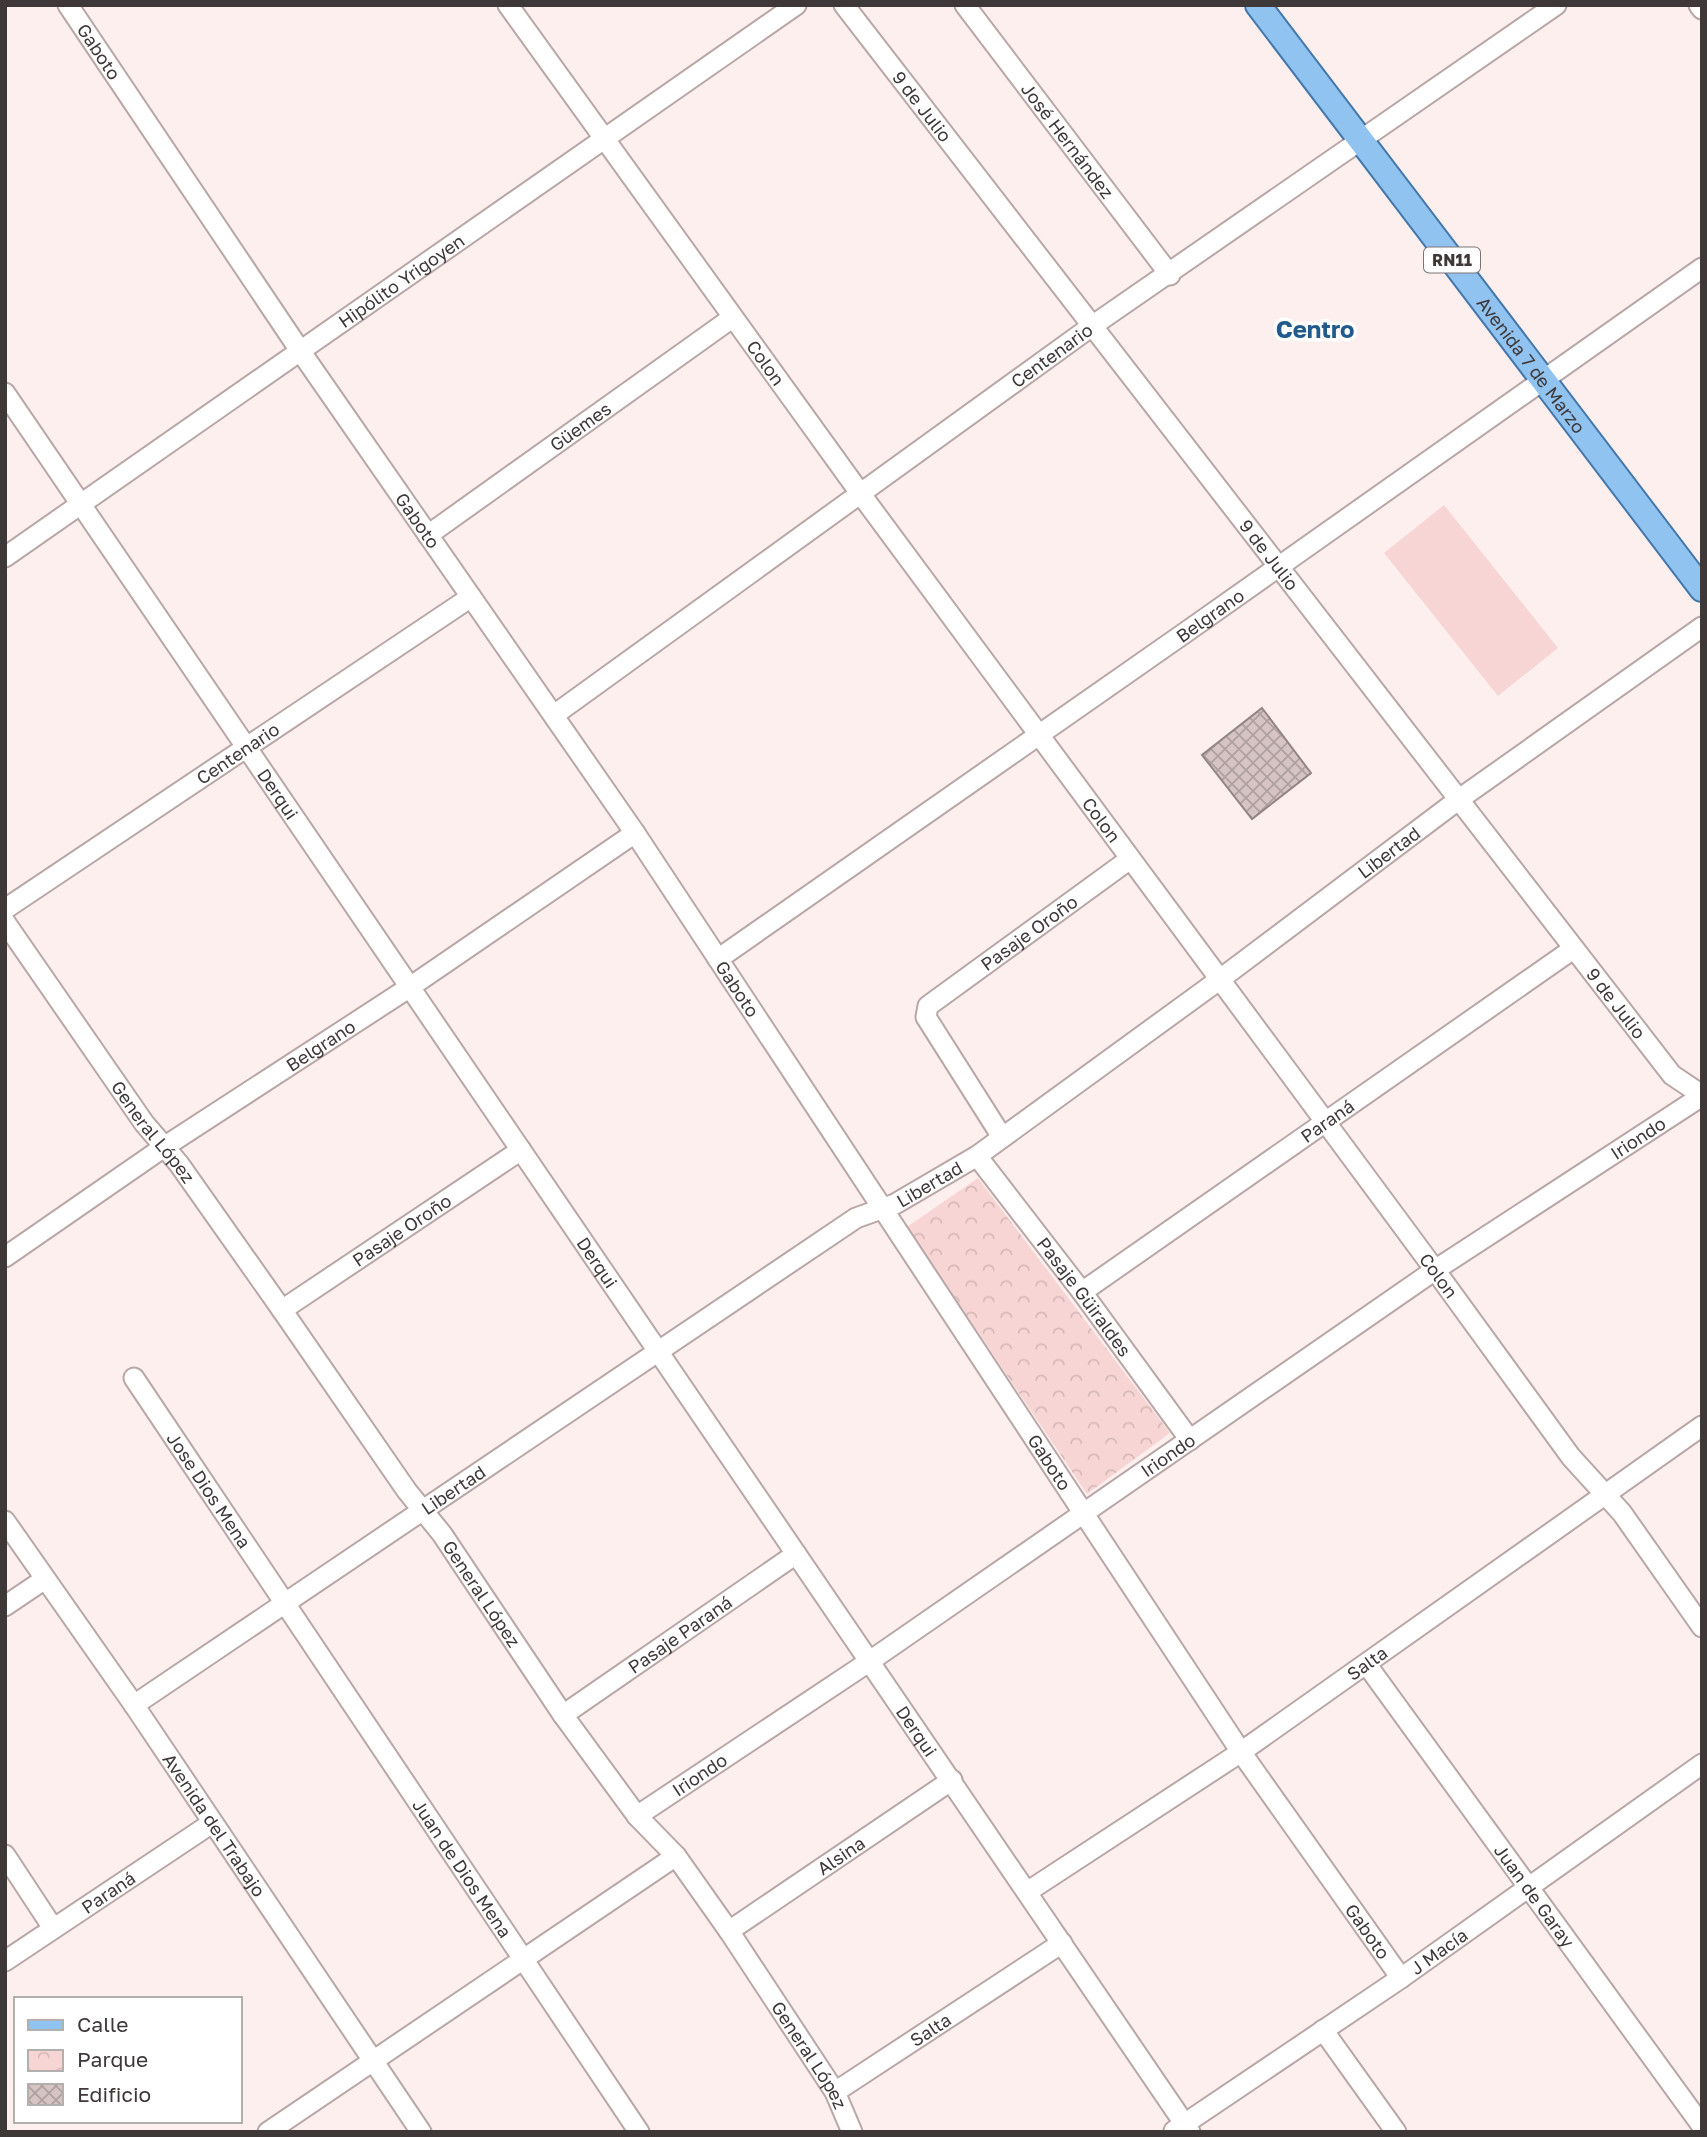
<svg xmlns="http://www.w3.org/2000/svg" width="1707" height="2137" font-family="'Golos Text',sans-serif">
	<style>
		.park { fill: url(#park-crowns) }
		.pitch { fill: #f8d5d5 }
		.building { fill: url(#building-cross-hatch); stroke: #958484; stroke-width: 2 }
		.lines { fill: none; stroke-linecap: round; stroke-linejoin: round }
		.minor-casing { stroke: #b9a7a7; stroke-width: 23 }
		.major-casing { stroke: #4478aa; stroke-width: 28 }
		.minor { stroke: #fff; stroke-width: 19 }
		.major { stroke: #91c3f1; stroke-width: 24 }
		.labels { text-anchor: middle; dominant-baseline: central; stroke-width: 7; stroke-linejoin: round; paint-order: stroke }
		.shield { fill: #fff; stroke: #797474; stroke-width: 2 }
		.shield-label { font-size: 16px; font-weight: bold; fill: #3f3838 }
		.street-label { font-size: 18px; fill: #3f3838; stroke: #fff }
		.district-label { font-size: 24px; font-weight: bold; fill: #225a8c; stroke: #fff }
	</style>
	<defs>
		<pattern id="park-crowns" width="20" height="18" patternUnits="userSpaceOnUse" patternTransform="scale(1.75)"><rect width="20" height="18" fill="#f8d5d5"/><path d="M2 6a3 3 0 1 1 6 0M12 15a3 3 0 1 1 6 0" fill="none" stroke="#d6b8b8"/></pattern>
		<pattern id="building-cross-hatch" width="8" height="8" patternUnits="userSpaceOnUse" patternTransform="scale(1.75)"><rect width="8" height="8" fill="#d6c4c4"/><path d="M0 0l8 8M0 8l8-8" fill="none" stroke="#afa0a0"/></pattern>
	</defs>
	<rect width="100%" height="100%" fill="#feefef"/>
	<path class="park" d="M978 1178 1170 1433 1087 1494 907 1227Z"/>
	<path class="pitch" d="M1444 505 1558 648 1498 696 1384 553Z"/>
	<path class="building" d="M1262 708 1311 773 1252 819 1202 755Z"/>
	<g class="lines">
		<g class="minor-casing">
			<g id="minor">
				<path id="s1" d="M68 5 301 352 635 833 1241 1752 1401 1978"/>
				<path id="s2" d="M508 5 860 493 1435 1270 1571 1457 1622 1513 1702 1627"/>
				<path id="s3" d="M844 5 1672 1075 1702 1095"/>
				<path id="s4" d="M965 5 1170 275"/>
				<path d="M1699 5 1702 9"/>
				<path id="s5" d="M5 393 1190 2132"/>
				<path id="s6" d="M428 535 732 318"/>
				<path id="s7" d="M5 557 796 5"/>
				<path id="s8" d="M554 715 1092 326 1556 5"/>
				<path id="s9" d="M5 909 471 597"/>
				<path id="s10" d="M5 922 144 1123 179 1164 282 1310 407 1491 442 1534 563 1715 637 1816 676 1856 729 1931 835 2092 852 2132"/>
				<path id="s11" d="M718 959C1048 731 1374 499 1702 268"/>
				<path id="s12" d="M1002 1137 926 1017 928 1006 1130 859"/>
				<path id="s13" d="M977 1156 1082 1292 1190 1440"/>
				<path id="s14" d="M5 1257 164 1147 410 987 635 833"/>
				<path id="s15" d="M1082 1292 1573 949"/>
				<path id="s16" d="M282 1310 521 1150"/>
				<path id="s17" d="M134 1378 639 2132"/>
				<path id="s18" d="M5 1521 134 1705 421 2132"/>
				<path d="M5 1606 45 1579"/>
				<path id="s19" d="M1367 1665 1702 2126"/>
				<path id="s20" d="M134 1705 856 1218 895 1204 977 1156 1219 980 1458 800 1702 627"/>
				<path id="s21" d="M563 1715 796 1554"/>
				<path id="s22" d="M637 1816 870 1661 1435 1270 1702 1096"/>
				<path d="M5 1855 53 1928"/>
				<path id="s23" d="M1027 1892 1241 1752 1702 1426"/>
				<path id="s24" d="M729 1931 952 1780"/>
				<path id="s25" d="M5 1961 212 1823"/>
				<path d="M1323 2030 1396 2132"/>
				<path id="s26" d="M835 2092 1062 1943"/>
				<path id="s27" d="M1174 2131 1401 1978 1702 1764"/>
				<path d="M268 2132 676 1856"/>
			</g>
		</g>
		<g class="major-casing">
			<g id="major">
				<path id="s28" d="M1258 5 1702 589"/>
			</g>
		</g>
		<use href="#minor" class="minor"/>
		<use href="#major" class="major"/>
	</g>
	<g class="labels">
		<rect class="shield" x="1424" y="247.5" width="56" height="25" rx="5"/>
		<g class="shield-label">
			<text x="1452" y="260">RN11</text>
		</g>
		<g class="street-label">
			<text stroke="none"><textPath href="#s1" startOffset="56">Gaboto</textPath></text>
			<text stroke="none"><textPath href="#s3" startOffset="128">9 de Julio</textPath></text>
			<text stroke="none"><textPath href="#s4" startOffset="170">José Hernández</textPath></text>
			<text stroke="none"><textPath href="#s7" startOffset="483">Hipólito Yrigoyen</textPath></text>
			<text stroke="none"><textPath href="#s8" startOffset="614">Centenario</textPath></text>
			<text stroke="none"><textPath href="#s2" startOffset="441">Colon</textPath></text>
			<text stroke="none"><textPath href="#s28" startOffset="452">Avenida 7 de Marzo</textPath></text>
			<text stroke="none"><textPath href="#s6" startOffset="187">Güemes</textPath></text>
			<text stroke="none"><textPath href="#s1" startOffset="623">Gaboto</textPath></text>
			<text stroke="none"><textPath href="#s3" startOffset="695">9 de Julio</textPath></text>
			<text stroke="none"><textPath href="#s11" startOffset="600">Belgrano</textPath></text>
			<text stroke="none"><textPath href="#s9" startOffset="280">Centenario</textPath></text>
			<text stroke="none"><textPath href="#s5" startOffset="485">Derqui</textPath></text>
			<text stroke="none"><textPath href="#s2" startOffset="1008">Colon</textPath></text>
			<text stroke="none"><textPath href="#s20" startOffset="1519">Libertad</textPath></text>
			<text stroke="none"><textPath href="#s12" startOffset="278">Pasaje Oroño</textPath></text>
			<text stroke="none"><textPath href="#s1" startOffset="1190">Gaboto</textPath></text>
			<text stroke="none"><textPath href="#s3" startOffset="1262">9 de Julio</textPath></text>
			<text stroke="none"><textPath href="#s14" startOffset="380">Belgrano</textPath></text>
			<text stroke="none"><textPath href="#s15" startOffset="299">Paraná</textPath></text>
			<text stroke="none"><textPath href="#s10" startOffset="257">General López</textPath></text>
			<text stroke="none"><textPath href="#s22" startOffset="1209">Iriondo</textPath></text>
			<text stroke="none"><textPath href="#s20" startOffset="952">Libertad</textPath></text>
			<text stroke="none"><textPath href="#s16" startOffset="144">Pasaje Oroño</textPath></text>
			<text stroke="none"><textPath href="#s5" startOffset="1052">Derqui</textPath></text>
			<text stroke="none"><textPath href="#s2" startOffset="1575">Colon</textPath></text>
			<text stroke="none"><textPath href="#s13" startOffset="177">Pasaje Güiraldes</textPath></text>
			<text stroke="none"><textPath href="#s22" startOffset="642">Iriondo</textPath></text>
			<text stroke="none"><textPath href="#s1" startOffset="1757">Gaboto</textPath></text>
			<text stroke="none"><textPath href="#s20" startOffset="385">Libertad</textPath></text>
			<text stroke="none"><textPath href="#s17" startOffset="135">Jose Dios Mena</textPath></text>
			<text stroke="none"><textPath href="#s10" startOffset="824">General López</textPath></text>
			<text stroke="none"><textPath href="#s21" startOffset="142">Pasaje Paraná</textPath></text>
			<text stroke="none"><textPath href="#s23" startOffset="410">Salta</textPath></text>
			<text stroke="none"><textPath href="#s5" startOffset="1619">Derqui</textPath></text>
			<text stroke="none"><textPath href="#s22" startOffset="75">Iriondo</textPath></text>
			<text stroke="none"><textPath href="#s18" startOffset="369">Avenida del Trabajo</textPath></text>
			<text stroke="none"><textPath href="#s24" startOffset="135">Alsina</textPath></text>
			<text stroke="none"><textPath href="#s17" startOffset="590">Juan de Dios Mena</textPath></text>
			<text stroke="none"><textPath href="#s25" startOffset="124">Paraná</textPath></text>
			<text stroke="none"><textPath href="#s19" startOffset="285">Juan de Garay</textPath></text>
			<text stroke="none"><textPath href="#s1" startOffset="2324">Gaboto</textPath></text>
			<text stroke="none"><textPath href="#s27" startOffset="320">J Macía</textPath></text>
			<text stroke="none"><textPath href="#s26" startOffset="114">Salta</textPath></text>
			<text stroke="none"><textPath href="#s10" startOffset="1391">General López</textPath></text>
		</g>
		<g class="district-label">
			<text x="1315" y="328">Centro</text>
		</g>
	</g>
	<rect width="1707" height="2137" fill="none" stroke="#3f3838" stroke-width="14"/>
	<rect x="14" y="1997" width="228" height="126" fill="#ffffff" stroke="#b2afaf" stroke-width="2"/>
	<rect x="28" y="2020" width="35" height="10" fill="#91c3f1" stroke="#b2afaf" stroke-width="2"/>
	<text x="77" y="2032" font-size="21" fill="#3f3838">Calle</text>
	<rect x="28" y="2050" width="35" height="21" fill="url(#park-crowns)" stroke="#b2afaf" stroke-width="2"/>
	<text x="77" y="2067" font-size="21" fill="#3f3838">Parque</text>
	<rect x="28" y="2084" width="35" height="21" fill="url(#building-cross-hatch)" stroke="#b2afaf" stroke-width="2"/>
	<text x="77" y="2102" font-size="21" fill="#3f3838">Edificio</text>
</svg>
